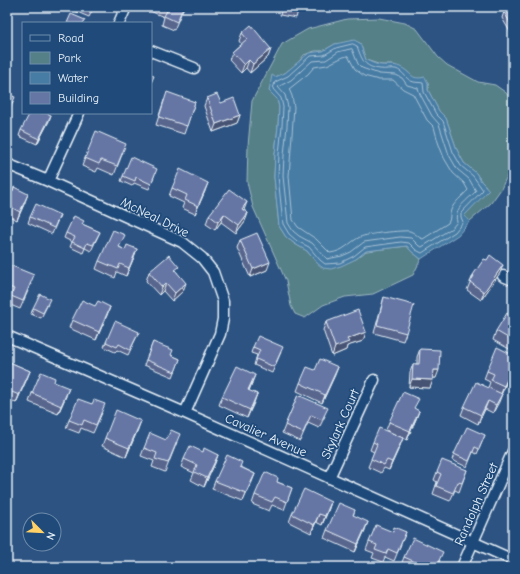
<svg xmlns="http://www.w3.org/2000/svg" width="520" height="574" font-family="'Comic Neue',sans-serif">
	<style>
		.green { fill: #558088; stroke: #9eb8c0 }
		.water { fill: #477ca4; stroke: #87abc6 }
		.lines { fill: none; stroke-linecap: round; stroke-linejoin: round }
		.shore { stroke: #a8c2d6; stroke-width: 1 }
		.minor-casing { stroke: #e8f1f8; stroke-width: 13 }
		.minor { stroke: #1f4a7a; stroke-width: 10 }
		.wall { fill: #58658d; stroke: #e8f1f8 }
		.shaded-wall { fill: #475373; stroke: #e8f1f8 }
		.building { fill: #6676a4; stroke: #e8f1f8 }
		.labels { text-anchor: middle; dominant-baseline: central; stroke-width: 3.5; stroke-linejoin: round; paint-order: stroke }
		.street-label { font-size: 13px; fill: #e8f1f8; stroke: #1f4a7a }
	</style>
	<rect width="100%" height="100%" fill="#2d5382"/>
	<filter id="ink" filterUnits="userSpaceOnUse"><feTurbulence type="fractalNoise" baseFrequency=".025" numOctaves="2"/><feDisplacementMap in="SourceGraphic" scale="8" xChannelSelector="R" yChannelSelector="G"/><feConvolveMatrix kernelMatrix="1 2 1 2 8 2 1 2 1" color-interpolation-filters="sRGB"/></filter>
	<g filter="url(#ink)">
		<path class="green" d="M379 18 405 23 417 29 438 57 447 65 478 82 495 85 505 92 513 101V163L501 189 491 203 470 221 464 216 486 186 481 181 476 173 464 163 457 150 446 118 439 111 428 90V83L412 77 408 72 394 65H381L366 60 360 43 335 44 323 51H315L304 55 298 63 285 73 275 77 271 93 277 99 279 107 278 126 275 154 274 177 279 226 286 237 295 244 307 251 317 263 356 259 366 251 407 246 411 251 421 259 413 275 373 294 345 297 323 305 305 318 295 314 291 306 286 281 253 207 247 182 248 146 252 101 282 44 308 29 347 19Z"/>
		<path class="water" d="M354 40 360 43 366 60C371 62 376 65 381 65 388 66 394 64 400 67 412 72 410 81 425 77L428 83V90L439 111 446 118 457 150 464 163 476 173 481 181 489 190 464 216 470 221 458 235 421 259 411 251 407 246 366 251 356 259 341 266 331 269 323 268 317 263 307 251 295 244 286 237 279 226 274 177 275 154 278 126 279 107 277 99 269 91 272 75 275 77 285 73 309 53 323 51 335 44Z"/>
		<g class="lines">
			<path class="shore" d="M353 44 357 46C362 60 364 67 380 69 386 70 391 68 396 69 404 72 405 78 411 81 415 83 419 82 423 83L424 92 436 114 443 121 453 152 461 166 473 176 483 190 461 213V217L463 222 455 232 422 253 416 250 409 243 401 242 365 247 354 256 340 263 325 264 320 260 309 247 297 241 289 234 283 224 278 176 279 154 282 126 283 107 281 98 273 89 275 82 288 76 310 56 324 55 336 48Z
				M352 49 358 64 362 68 379 74 396 75 402 78 407 85 418 88 420 94 432 116 439 124 449 155 457 169 469 179 476 191C468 200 453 208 457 222L452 228 422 247 419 246 411 238 400 237 364 242 351 252 342 256 327 259 312 243 299 236 293 231 288 223 283 176 284 155 287 126 288 107 285 95 278 87 291 80 312 61 326 60 338 52Z
				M348 56 355 69 364 76 379 80H393L403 89 413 94 427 120 434 127 438 142 444 158 453 173 464 183 468 190C463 196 454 202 451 210 449 215 451 219 448 223L423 239C418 238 416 233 410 231 402 230 367 234 360 237 348 243 345 251 330 253L316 239 298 227 293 220 289 176 294 107 292 96 289 89 308 74 314 67 327 65 341 58Z"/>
			<g class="minor-casing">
				<path id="minor" d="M119 23 126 7
					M151 51 194 68
					M7 164 48 181 182 242 202 258 213 272 223 301V319L220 334 185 413
					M48 181 79 113
					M503 276 513 280
					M7 336 185 413 513 560
					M329 478 374 380
					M462 567 513 451"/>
			</g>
			<use href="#minor" class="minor"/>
		</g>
		<path class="wall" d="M7 7H11L8 14 7 13Z
			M71 7H94L89 17 70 9Z
			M151 7H184L174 30 162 25 164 17 150 11Z
			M280 7H299L296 18 280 15 282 7Z
			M513 7V37L502 18 504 12Z
			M242 33 271 49 268 57 250 73 246 68 241 73 229 60 232 52 241 44 239 41Z
			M207 98 221 103 240 115 237 123 213 132 204 106Z
			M164 100 195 102 184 134 156 125Z
			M49 121 37 144 19 136 21 130Z
			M123 152 114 175 98 168 96 172 82 166 85 158Z
			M155 174 149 189 134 183 132 186 121 181 123 176Z
			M7 188 13 191 25 202 17 220 7 215Z
			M172 188 205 191 195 214 182 208 184 203 169 196Z
			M244 210 248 213 245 221 236 233 221 222 215 230 206 224 209 215Z
			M60 215 52 234 28 223 30 217Z
			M82 224 100 232 91 251 85 248 83 253 70 247 72 242 64 238 66 233Z
			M240 240 267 270 250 277 237 248Z
			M120 247 134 257 126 276 117 272 115 278 96 269 99 261Z
			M7 264 31 284 20 309 8 304 11 297 7 295Z
			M149 272H177L183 291 172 301 163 291 159 295 146 281Z
			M500 273 481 300 467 290 473 275Z
			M384 297 406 333 403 341 374 333Z
			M48 304 41 318 31 314 33 308Z
			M95 306 110 307 107 315 96 340 69 328 72 320Z
			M513 317V351L493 340 496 331Z
			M326 322 366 332 363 341 347 346 346 350 332 356 323 330Z
			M139 332 128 355 117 350 115 352 104 347 106 342Z
			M153 342 171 355 180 359 173 377 144 365Z
			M253 347 281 352 272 373 254 365 257 355 251 353Z
			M420 349 436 378H433L430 388 409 387 410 372 413 364H417V357Z
			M513 355V379L509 377 493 413 485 409 478 424 461 415 464 407 488 388 490 382 484 379 487 371Z
			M7 361 30 371 16 403 7 399Z
			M338 367 322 403 297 391 300 383 315 370Z
			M54 382 66 396 58 414 29 402 32 393Z
			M252 383 249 391 257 394 247 418 219 405 222 397Z
			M298 395 325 416 319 428 308 423 300 441 282 433Z
			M415 409 419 411 416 419 407 440 386 430 389 422Z
			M102 413 93 433 81 428 79 433 66 428 69 420Z
			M138 429 126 457 102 446 105 438Z
			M485 435 477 454 473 452 467 467 452 460 454 454Z
			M403 438 389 470 384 468 381 473 368 467 374 452 370 450 373 442Z
			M166 440 177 442 165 472 152 467 154 461 141 456 144 448Z
			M203 452 218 455 215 463 204 487 191 480 194 473 181 467 184 459Z
			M241 467 255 474 243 501 212 489 215 481Z
			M467 470 459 492 455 490 450 501 433 494 437 482 434 480 437 472Z
			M277 482 292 488 284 510 272 505 269 511 252 504 255 495Z
			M331 502 328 511 322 525 316 522 311 533 289 522 292 514Z
			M355 510 353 516 365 530 355 552 324 538 327 530Z
			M393 532H406L394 561 385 557 383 562 372 558 374 553 366 550 369 542Z
			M404 557 440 560 437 567H406L401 565Z"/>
		<path class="shaded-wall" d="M271 49 268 57 250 73 253 64Z
			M249 60 246 68 241 73 244 65Z
			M51 115 49 121 37 144 39 139Z
			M240 115 237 123 213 132 216 124Z
			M208 183 205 191 195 214 198 206Z
			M28 194 25 202 17 220 20 212Z
			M247 202 244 210 242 209Z
			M248 213 245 221 236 233 239 225Z
			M224 214 221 222 215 230 218 222Z
			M137 249 134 257 126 276 129 268Z
			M270 262 267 270 250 277 253 269Z
			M503 265 500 273 481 300 484 292Z
			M166 283 163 291 159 295 162 287Z
			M186 283 183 291 172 301 175 293Z
			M110 307 107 315 96 340 99 332Z
			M366 332 363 341 347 346 346 350 332 356 335 347 347 339Z
			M338 367 335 375 322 403 325 395Z
			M512 369 509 377 501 394 504 386Z
			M434 370H439L436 378H431Z
			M30 371 27 379 16 403 19 395Z
			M255 375 252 383 245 398 248 390Z
			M412 379 433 380 430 388 409 387Z
			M69 388 66 396 58 414 61 406Z
			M257 394 254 403 247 418 250 410Z
			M502 394 499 402 493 413 496 405Z
			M488 401 485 409 478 424 481 415Z
			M419 411 416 419 407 440 410 431Z
			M141 421 138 429 126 457 129 448Z
			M403 438 400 446 389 470 392 462Z
			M218 455 215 463 204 487 207 478Z
			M255 474 252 482 243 501 246 493Z
			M331 502 328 511 322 525 325 516Z
			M319 514 316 522 311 533 314 525Z
			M368 522 365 530 355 552 358 544Z"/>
		<path class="building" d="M87 7H93L92 9Z
			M163 7H183L177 22 164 16 168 9Z
			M283 7H299V10Z
			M512 7H513V28L504 12Z
			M71 14 85 20 83 23H67Z
			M251 25 271 49 253 64 249 60 244 65 232 52 247 39 242 33Z
			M151 75 154 76 151 83Z
			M167 92 195 102 187 126 159 117Z
			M7 94 15 97 7 117Z
			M217 94 221 103 234 98 240 115 216 124 207 98Z
			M30 113H46L51 115 39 139 21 130Z
			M96 131 126 144 117 166 101 160 99 164 85 158Z
			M131 157 157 169 151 184 136 177 135 181 123 176Z
			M180 169 208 183 198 206 185 200 187 195 172 188Z
			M14 187 28 194 20 212 7 205V188L13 191Z
			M229 189 247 202 242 209 248 213 239 225 224 214 218 222 209 215Z
			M36 204 60 215 54 228 30 217Z
			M74 216 84 221 82 224 100 232 93 245 87 243 85 248 72 242 75 237 66 233Z
			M113 230 125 235 119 247 125 250 127 245 137 249 129 268 120 264 118 269 99 261Z
			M257 233 270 262 253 269 240 240Z
			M169 255 179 267 175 270 186 283 175 293 166 283 162 287 149 272Z
			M490 255 503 265 484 292 470 282 474 276 473 275 484 259 487 260Z
			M7 264 34 275 23 301 11 296 14 289 7 286Z
			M40 294 50 299 43 313 33 308Z
			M384 297 414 305 406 333 377 325Z
			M82 300 95 306 98 301 110 307 99 332 72 320Z
			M358 310 366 332 347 339 349 342 335 347 326 322Z
			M507 313 513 317V341L496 331Z
			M115 321 139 332 130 350 119 344 117 347 106 342Z
			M258 336 283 347 274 367 256 359 260 350 253 347Z
			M153 342 173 350 171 355 180 359 175 372 146 360Z
			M497 347 513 355V369H512L504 386 491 380 494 374 487 371Z
			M420 349 440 350 439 370H434L433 380 412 379 413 364H419Z
			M320 359 338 367 325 395 300 383 307 367 315 370Z
			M7 361 30 371 19 395 7 390Z
			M237 366 255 375 248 390 257 394 250 410 222 397Z
			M41 372 55 378 54 382 69 388 61 406 32 393Z
			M476 382 502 394 496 405 488 401 481 415 464 407Z
			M403 392 419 399 414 408 419 411 410 431 389 422Z
			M298 395 328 408 322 420 311 415 303 433 285 425Z
			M78 399 92 404 94 400 105 404 96 425 84 420 82 425 69 420Z
			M116 410 141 421 129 448 105 438Z
			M467 427 485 435 479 449 475 447 469 461 454 454Z
			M379 428 403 438 392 462 387 460 384 465 371 459 377 444 373 442Z
			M171 430 180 434 168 463 155 459 157 453 144 448 150 433 166 440Z
			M190 446 203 452 204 448 218 455 207 478 194 472 197 465 184 459Z
			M227 455 242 462 240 467 255 474 246 493 215 481Z
			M442 460 467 470 462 483 458 482 453 493 436 486 441 474 437 472Z
			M265 472 278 478 277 482 292 488 287 502 275 497 272 502 255 495Z
			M304 489 331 502 325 516 319 514 314 525 292 514Z
			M339 503 355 510 353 515 368 522 358 544 327 530Z
			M376 525 393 532 394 527 406 532 397 553 388 549 386 554 375 550 377 545 369 542Z
			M413 538 443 552 436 567H418L420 564 404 557Z"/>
	</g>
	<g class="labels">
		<g class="street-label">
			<text transform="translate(155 217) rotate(26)">McNeal Drive</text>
			<text transform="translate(340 424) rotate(-66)">Skylark Court</text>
			<text transform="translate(266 435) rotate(24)">Cavalier Avenue</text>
			<text transform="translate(476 504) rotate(-66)">Randolph Street</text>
		</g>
	</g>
	<rect width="520" height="574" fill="none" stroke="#1f4a7a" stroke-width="24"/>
	<rect x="12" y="12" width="496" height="550" fill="none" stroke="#e8f1f8" stroke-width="1.5" filter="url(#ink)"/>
	<rect x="22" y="22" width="130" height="92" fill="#1f4a7a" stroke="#6f8dac"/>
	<rect x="30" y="35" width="20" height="6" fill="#1f4a7a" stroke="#6f8dac"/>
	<text x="58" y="42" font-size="12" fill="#e8f1f8">Road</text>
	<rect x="30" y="52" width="20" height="12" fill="#558088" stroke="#6f8dac"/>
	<text x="58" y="62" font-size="12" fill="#e8f1f8">Park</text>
	<rect x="30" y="72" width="20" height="12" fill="#477ca4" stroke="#6f8dac"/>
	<text x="58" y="82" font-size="12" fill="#e8f1f8">Water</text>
	<rect x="30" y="92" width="20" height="12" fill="#6676a4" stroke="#6f8dac"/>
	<text x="58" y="102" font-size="12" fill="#e8f1f8">Building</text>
	<g transform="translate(42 532) rotate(114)"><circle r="19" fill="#1f4a7a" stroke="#6f8dac"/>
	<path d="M0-3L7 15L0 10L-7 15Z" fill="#ffd166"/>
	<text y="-6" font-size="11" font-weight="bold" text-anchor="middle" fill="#e8f1f8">N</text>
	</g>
</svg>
